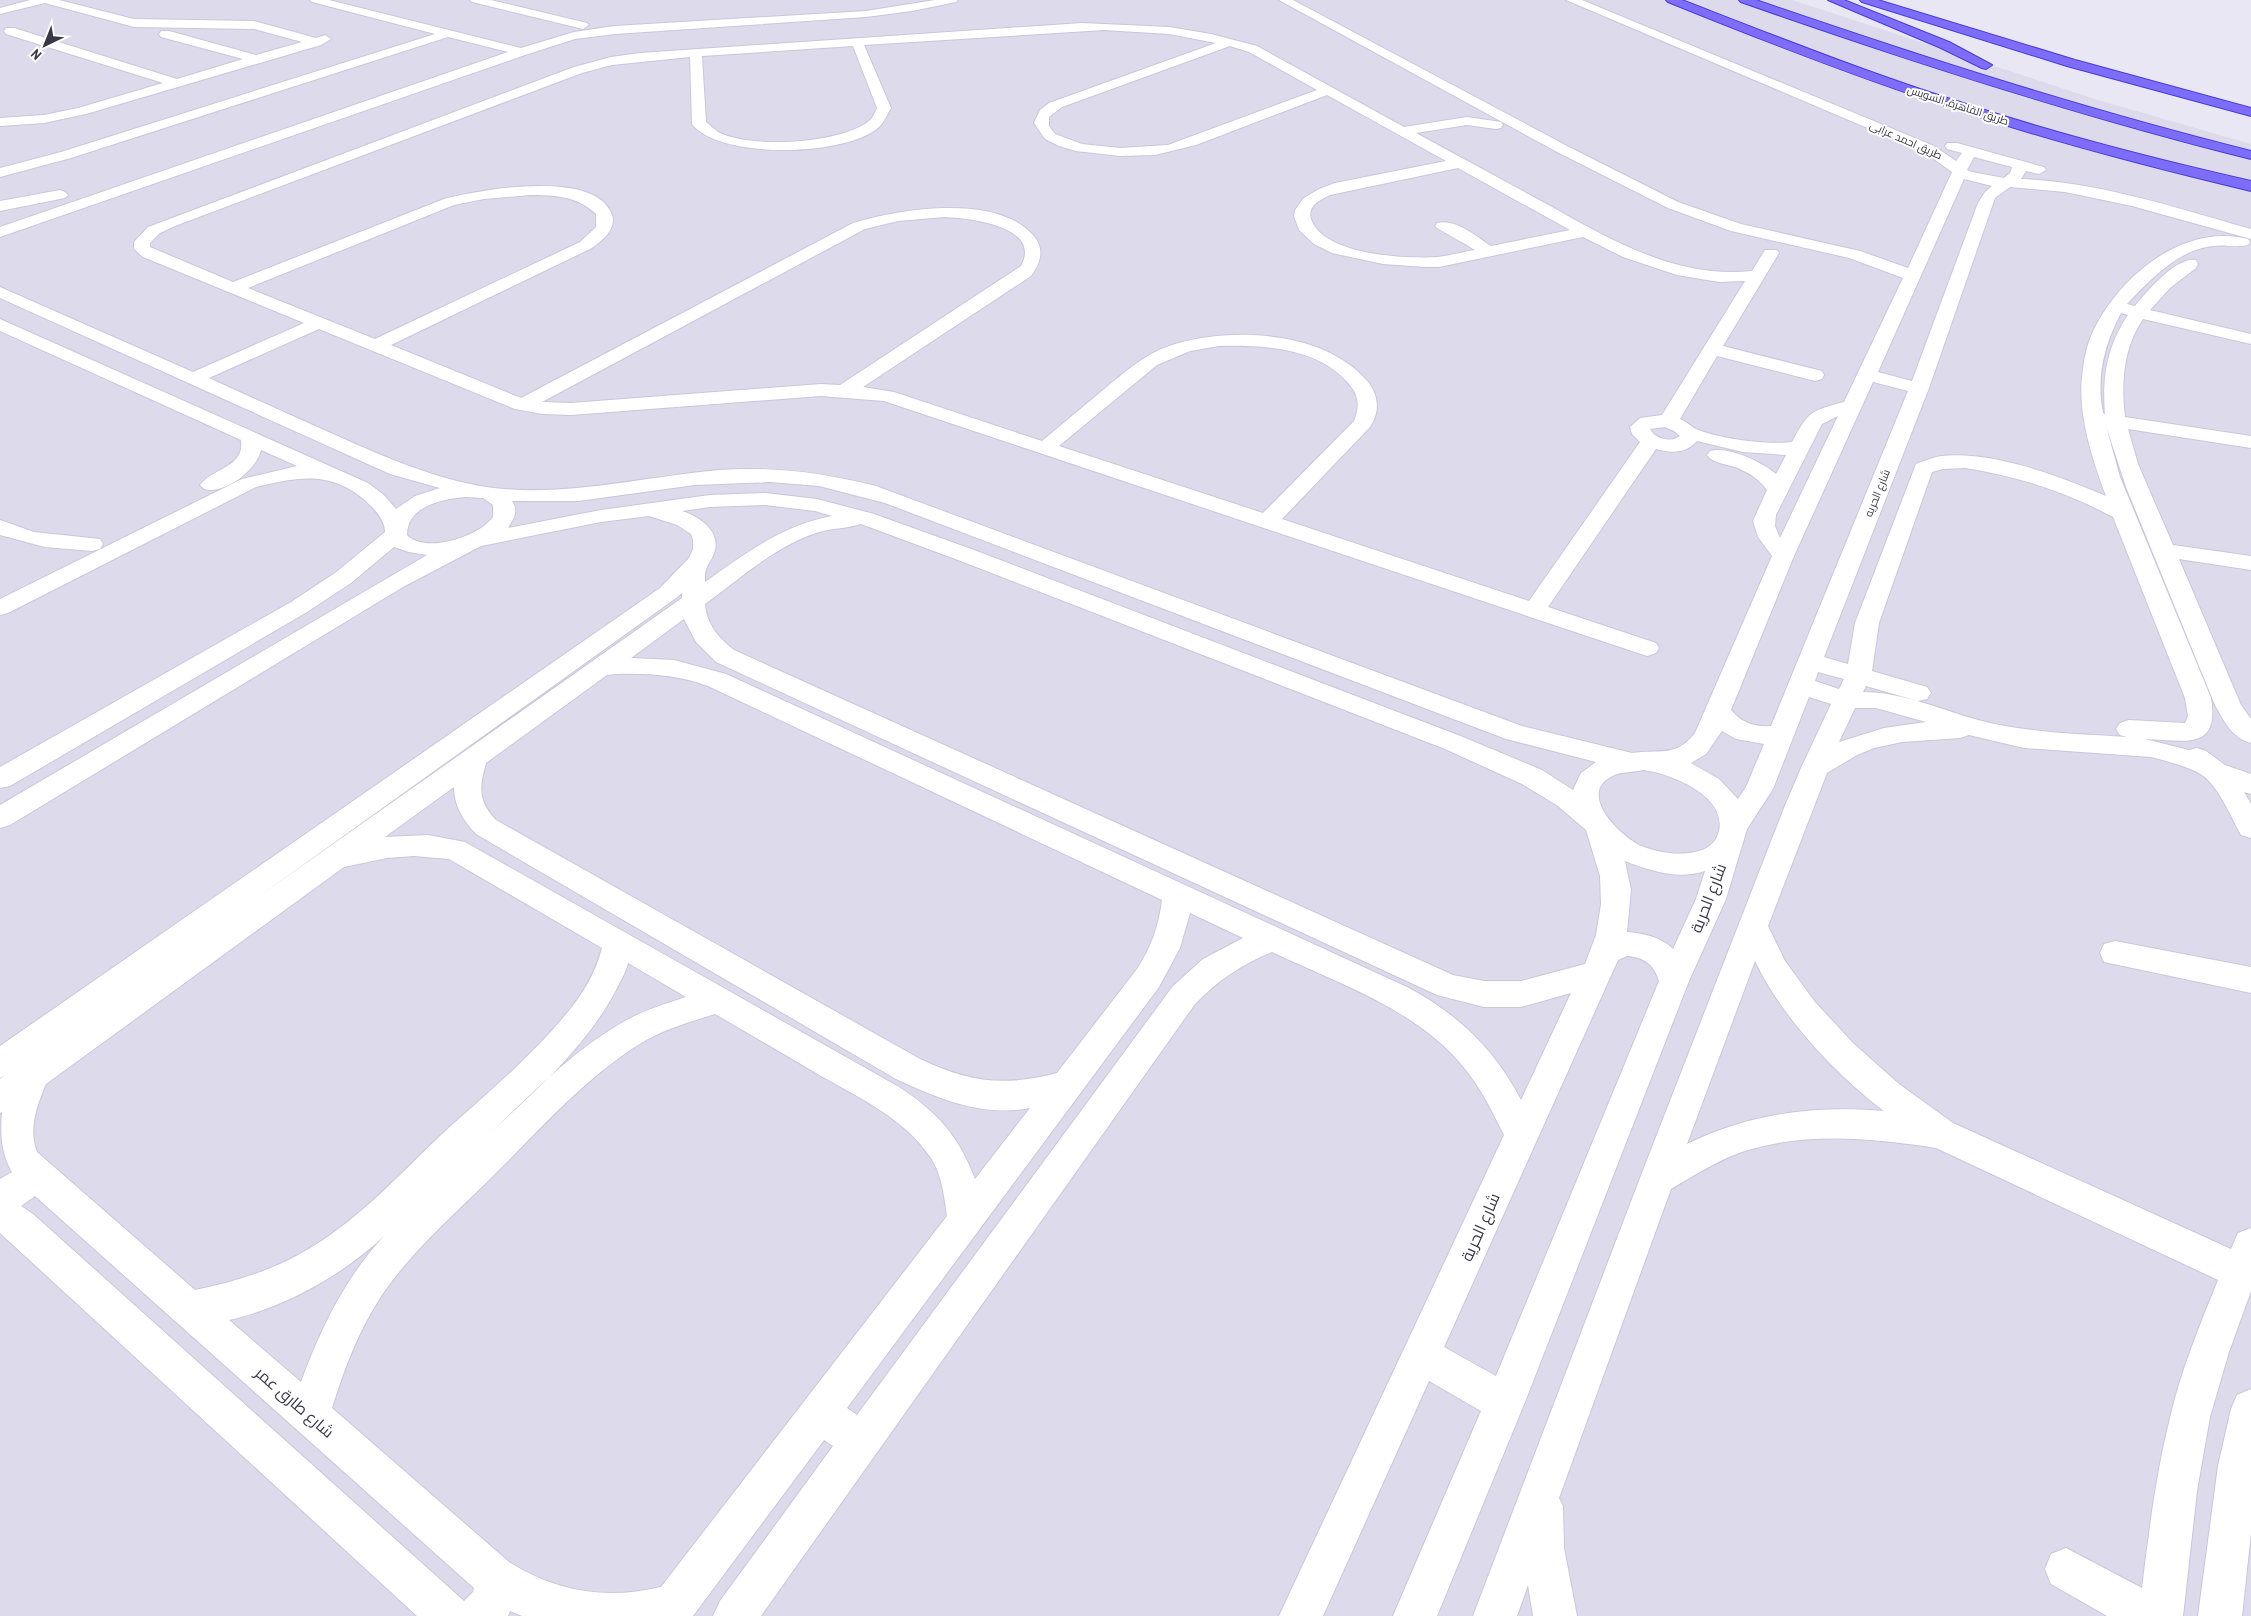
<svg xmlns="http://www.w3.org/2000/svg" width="2251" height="1616" font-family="'Archivo Narrow',Cairo,sans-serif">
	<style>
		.residential { fill: #dcdaeb }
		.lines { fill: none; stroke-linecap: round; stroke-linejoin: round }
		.minor-casing { stroke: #cac7dc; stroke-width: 2 }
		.highway-casing { stroke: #493dd7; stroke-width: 2 }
		.minor { fill: #fff; fill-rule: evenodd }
		.highway { fill: #7d6df8; fill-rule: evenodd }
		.labels { text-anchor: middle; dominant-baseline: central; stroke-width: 4; stroke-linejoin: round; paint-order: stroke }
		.far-street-label { font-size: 11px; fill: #373746; stroke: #fff }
		.near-street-label { font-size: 16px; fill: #373746; stroke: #fff }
	</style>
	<rect width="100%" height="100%" fill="#e9e7f3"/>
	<path class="residential" d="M0 0H1792L2098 100 2251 144V1616H0Z"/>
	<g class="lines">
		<g class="minor-casing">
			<path id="minor" d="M30 0H59L134 19 254 21 316 38 325 35 331 39 321 45 86 114 44 123 0 126V118L44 115 78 108 163 83 6 34 4 31 6 28H14L177 79 243 59 161 37 159 34 161 31H169L256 55 302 42 254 29 134 27 45 3 0 14V8Z
				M310 0H329L521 48 574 32 615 26 866 11 935 0H958L956 2 912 11 866 17 615 34 575 39 525 55 0 237V227L508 52 448 37 71 158 0 177V168L61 152 435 34 312 2Z
				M470 0H491L587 23 589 25 583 29 472 2Z
				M1279 0H1293L1569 147 1678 202 1741 224 1860 251 1908 268 1952 172 1924 152 1566 0H1582L1934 146 1956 161 1962 153 1947 149 1945 146 1947 143H1957L2044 167 2046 170 2039 174 2026 171 2021 179C2099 182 2176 208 2251 229V239L2132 206 2065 192 2010 187 1995 198 1929 388 1824 657 1848 664 1855 623 1916 464C1924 461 1933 457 1942 456 1993 451 2059 476 2106 496 2092 458 2076 411 2083 369 2084 359 2087 346 2091 336 2116 279 2182 222 2248 239L2250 242 2248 245C2236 248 2224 244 2213 246 2177 250 2150 280 2127 304L2135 306C2146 292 2177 256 2196 260L2198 264 2196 268 2170 288 2150 310 2251 334V344L2143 319C2123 349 2121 382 2125 417L2251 436V448L2128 429 2138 464 2173 545 2251 556V570L2179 559 2241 705 2251 719V743C2232 738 2224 721 2215 705L2126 487 2106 426 2120 477 2211 698C2220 752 2183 740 2145 739L2189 750 2197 748 2206 751 2225 765 2251 774V794L2244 792 2251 804V838L2241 835C2231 817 2221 792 2206 778 2195 768 2166 761 2151 757L2024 748 1969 735 1960 738 1902 742 1874 748 1857 755 1827 773 1768 926 1785 961 1815 1002 1853 1043 1899 1084 1953 1123 2231 1249 2238 1233 2251 1228V1291L2229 1352 2210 1417 2197 1491 2183 1616H2107L2051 1584 2045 1569 2051 1554 2066 1548 2142 1588C2149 1531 2156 1474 2170 1418 2181 1370 2200 1325 2218 1280L1936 1148C1871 1138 1802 1131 1739 1153 1715 1162 1693 1176 1671 1189L1559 1498 1563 1506 1564 1548 1577 1616H1533L1528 1585 1517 1616H1473L1640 1178 1784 808 1801 768 1831 704 1809 697 1773 789 1747 829 1726 899 1689 981 1525 1402 1437 1616H1393L1481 1411 1429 1381 1323 1616H1279L1504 1135C1493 1113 1482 1090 1466 1070 1418 1009 1339 984 1272 952 1242 964 1217 981 1195 1004L761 1616H713L720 1601 833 1446 824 1440 693 1616H522L510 1611 508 1616H417L0 1233V1179L12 1172C1 1153 0 1133 2 1112L0 1113V1079L4 1076 0 1078V1046L660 588 689 558 693 549V540L691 534 677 525 649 516 601 522 481 546 403 587 10 825 0 828V805L427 555 409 552 394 547 351 583 307 612 10 786 0 788V767L291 602 335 573 385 532C385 522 378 513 371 506 335 470 301 476 256 487L8 613 0 615V599L242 479 297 466 261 450C257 470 224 495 204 489L200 485C212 468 245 468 241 440L0 331V319L368 483 384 495 396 509 415 496 440 488 390 474 0 298V287L193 372 304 323 143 257 134 249V242L148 227 574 67 611 57 640 53 1082 23 1169 27 1211 34 1257 46 1404 127 1467 117 1501 122 1503 125 1501 128 1496 129 1467 125 1416 133C1458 156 1501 179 1543 202 1608 238 1674 279 1752 271L1765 250H1777L1779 253 1723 346 1822 371 1824 375 1822 379 1815 381 1717 356 1680 419C1686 421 1690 426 1696 429 1719 439 1767 445 1792 442 1809 411 1810 411 1844 402L1903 278 1849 258 1731 231 1668 208 1559 153ZM1104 30 1169 34 1216 43 1049 103 1040 110 1034 123 1045 139 1059 146 1076 151 1120 156 1155 155 1196 145 1327 95 1446 161 1335 183 1319 189 1304 198 1295 210 1294 216 1299 230 1314 244 1332 253 1383 264 1425 267H1439L1583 237 1623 257 1677 275 1719 282 1745 281 1662 415 1640 418 1630 427 1632 434 1640 442 1529 601 1282 519 1370 427C1380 412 1379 396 1368 382 1326 330 1228 326 1169 346 1143 355 1124 373 1103 390 1083 407 1062 424 1042 441L894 392 863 387 1031 276C1041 262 1045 249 1033 235 995 193 900 209 853 223L521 398 391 345 592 248C602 241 617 229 612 215 596 168 479 190 444 199L233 282 150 247V243L160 233 175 226 582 73 612 65 690 57 692 124C719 160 852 157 881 125 885 120 888 113 891 108L864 45ZM853 46 877 108C875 112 873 118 869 121 840 144 750 149 718 132 714 129 710 125 706 122L702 56ZM1230 46 1249 52 1317 90 1168 145 1120 148 1082 144 1055 134 1049 126V117L1062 107ZM1974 157 2012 167 2010 173 2004 178 1972 172 1967 170ZM1458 168 1570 230 1491 246C1477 237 1456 218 1437 223L1435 226C1437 229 1468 245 1475 250 1462 252 1449 256 1437 257 1405 259 1323 255 1311 219 1307 206 1320 200 1330 195ZM1964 179 1992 186 1985 192 1978 203 1912 381 1878 372ZM530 195C555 195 577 196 596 214V227L580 242 375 339 248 288 454 205 484 199ZM945 217C968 218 1043 226 1021 266L840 385 821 384 571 403 542 402 865 229 898 221ZM2121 313 2128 315C2107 346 2102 377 2105 414L2103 413C2096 377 2104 345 2121 313ZM319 329 515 409 542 414 571 415 821 396 884 401 1647 656 1656 653 1659 648 1656 643 1548 607 1656 449C1670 453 1686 454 1697 441L1743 452 1786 455 1776 474C1762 462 1728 446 1710 451L1707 455C1712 463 1726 464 1735 467 1748 472 1759 479 1767 490L1753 521 1758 537 1772 556 1695 733C1676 758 1658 749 1632 753L1522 726 876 486C824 473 772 466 719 470 641 477 564 498 486 487 432 478 382 456 333 434 291 415 250 397 209 378ZM1219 346C1262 345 1318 347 1348 383 1359 395 1360 406 1354 421L1263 513 1059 446 1157 365 1190 351ZM1873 382 1908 391 1771 726C1754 727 1742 723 1731 710L1794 556ZM1838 416 1780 538 1775 526 1776 515 1822 424ZM1665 427 1674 431 1680 436C1671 443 1655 439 1650 429ZM1965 468C2017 476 2067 492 2113 517L2185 698 2188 716 2185 723 2129 720 2120 723 2116 729 2120 735 2127 737C2079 734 2030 733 1982 721 1943 711 1904 692 1863 692L1866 686 1918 701 1927 699 1931 693 1927 687 1872 671 1879 623 1932 472 1943 469ZM770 482 819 486 885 503 1506 739 1596 762 1581 773 1573 790 1542 770 1463 737 974 550 874 514 817 499 765 493 710 495 601 510 508 528C514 518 519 511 512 501H578L695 485ZM466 497 483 498 493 505V517C479 537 425 554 407 535 407 506 442 499 466 497ZM765 505 815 511 832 516C782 525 745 554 705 582 704 564 711 565 715 550 720 530 698 516 682 511L710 507ZM861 524 958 560 1445 749 1522 784 1558 806 1586 830 1600 876 1601 904 1596 935 1585 964 1521 981H1484L1453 975 734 650C718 637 707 625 705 604 740 579 774 547 816 533 830 528 846 529 861 524ZM682 593V598L258 897 676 598ZM684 619 696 642 716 662 1437 995 1484 1007H1521L1571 993 1521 1100C1495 1050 1459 1015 1409 988L726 674 674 660 631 658ZM1818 672 1844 679 1839 689 1815 681ZM616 674C648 673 678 675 708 686L1162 900C1159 925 1151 948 1137 969L1057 1073C1004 1087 968 1082 920 1059L496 820C478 801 479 788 486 763L607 675ZM1855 708H1876L1926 722 1884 728 1839 742ZM1722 731 1736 739 1764 744 1746 787 1738 799 1719 779 1691 763 1706 754ZM1643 770C1670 773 1731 797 1718 834 1715 844 1706 850 1695 852 1678 856 1655 852 1639 845 1617 833 1574 790 1617 774 1624 772 1635 772 1643 770ZM454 787C454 806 463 820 476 834L896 1079C939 1099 982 1117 1030 1108L975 1179C958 1135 938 1113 899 1087L465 842 428 835 385 837ZM414 856 449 859 602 948C596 971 586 989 571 1008 534 1055 485 1095 441 1135 401 1173 362 1216 315 1245 277 1269 239 1281 195 1290L37 1152C28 1130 37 1105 46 1084L344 867 387 858ZM1625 861C1651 871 1678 880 1705 871L1696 899 1673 949C1661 937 1643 933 1627 932L1631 890ZM1190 913 1243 938 1203 959 1173 986 857 1415 847 1408 1159 987 1180 948ZM1627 956C1643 957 1654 964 1659 981L1496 1376 1444 1347 1618 960ZM1755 961C1781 1016 1835 1074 1884 1111 1815 1105 1750 1113 1687 1144ZM628 963 686 997C665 1004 644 1010 625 1021 568 1053 523 1103 475 1147 526 1099 585 1051 617 988 621 980 626 972 628 963ZM715 1014C751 1035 786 1055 821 1076 860 1098 905 1119 931 1158 942 1175 944 1196 947 1216L661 1587C607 1600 556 1592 509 1562L332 1408C344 1369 358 1332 380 1298 409 1254 450 1218 487 1182 538 1132 586 1075 648 1039 669 1028 692 1021 715 1014ZM35 1196 474 1588 473 1592 464 1601 33 1214 21 1206ZM384 1236C345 1278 321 1328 301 1382L229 1320C284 1308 344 1274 384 1236Z
				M60 190 65 192 68 195 65 198 0 211V201Z
				M0 520 34 532 100 539 103 544 100 549 92 551 45 547 0 535Z
				M2115 941 2251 967V993L2104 962 2100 953 2104 944Z
				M2251 1389V1533L2242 1616H2198L2218 1466 2231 1409 2237 1395Z"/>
		</g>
		<g class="highway-casing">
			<path id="highway" d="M1666 0H1682C1775 36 1868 73 1963 103 2057 134 2154 159 2251 181V191C2150 167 2050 141 1952 108 1856 77 1762 40 1668 2Z
				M1739 0H1756C1919 56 2083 109 2251 151V159C2078 116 1909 61 1741 2Z
				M1828 0H1844L1949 42 1992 65 1986 69 1982 68 1941 48Z
				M1860 0H1878L2075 60 2251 108V116L2067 66 1862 2Z"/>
		</g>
		<use href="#minor" class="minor"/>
		<use href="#highway" class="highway"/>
	</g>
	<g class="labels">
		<g class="far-street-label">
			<text transform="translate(1958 105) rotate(18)">طريق القاهرة, السويس</text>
			<text transform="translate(1906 140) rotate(24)">طريق احمد عرابى</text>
			<text transform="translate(1877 493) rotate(-68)">شارع الحريه</text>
		</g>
		<g class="near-street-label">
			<text transform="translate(1708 898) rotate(-69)">شارع الحرية</text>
			<text transform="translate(1480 1227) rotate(-66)">شارع الحرية</text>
			<text transform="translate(295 1402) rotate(41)">شارع طارق عمر</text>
		</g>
	</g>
	<g transform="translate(45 45) rotate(223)" stroke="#ffffff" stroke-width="4" paint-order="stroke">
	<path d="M0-4L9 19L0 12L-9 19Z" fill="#373746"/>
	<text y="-8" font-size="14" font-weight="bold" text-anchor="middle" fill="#373746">N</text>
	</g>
</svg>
